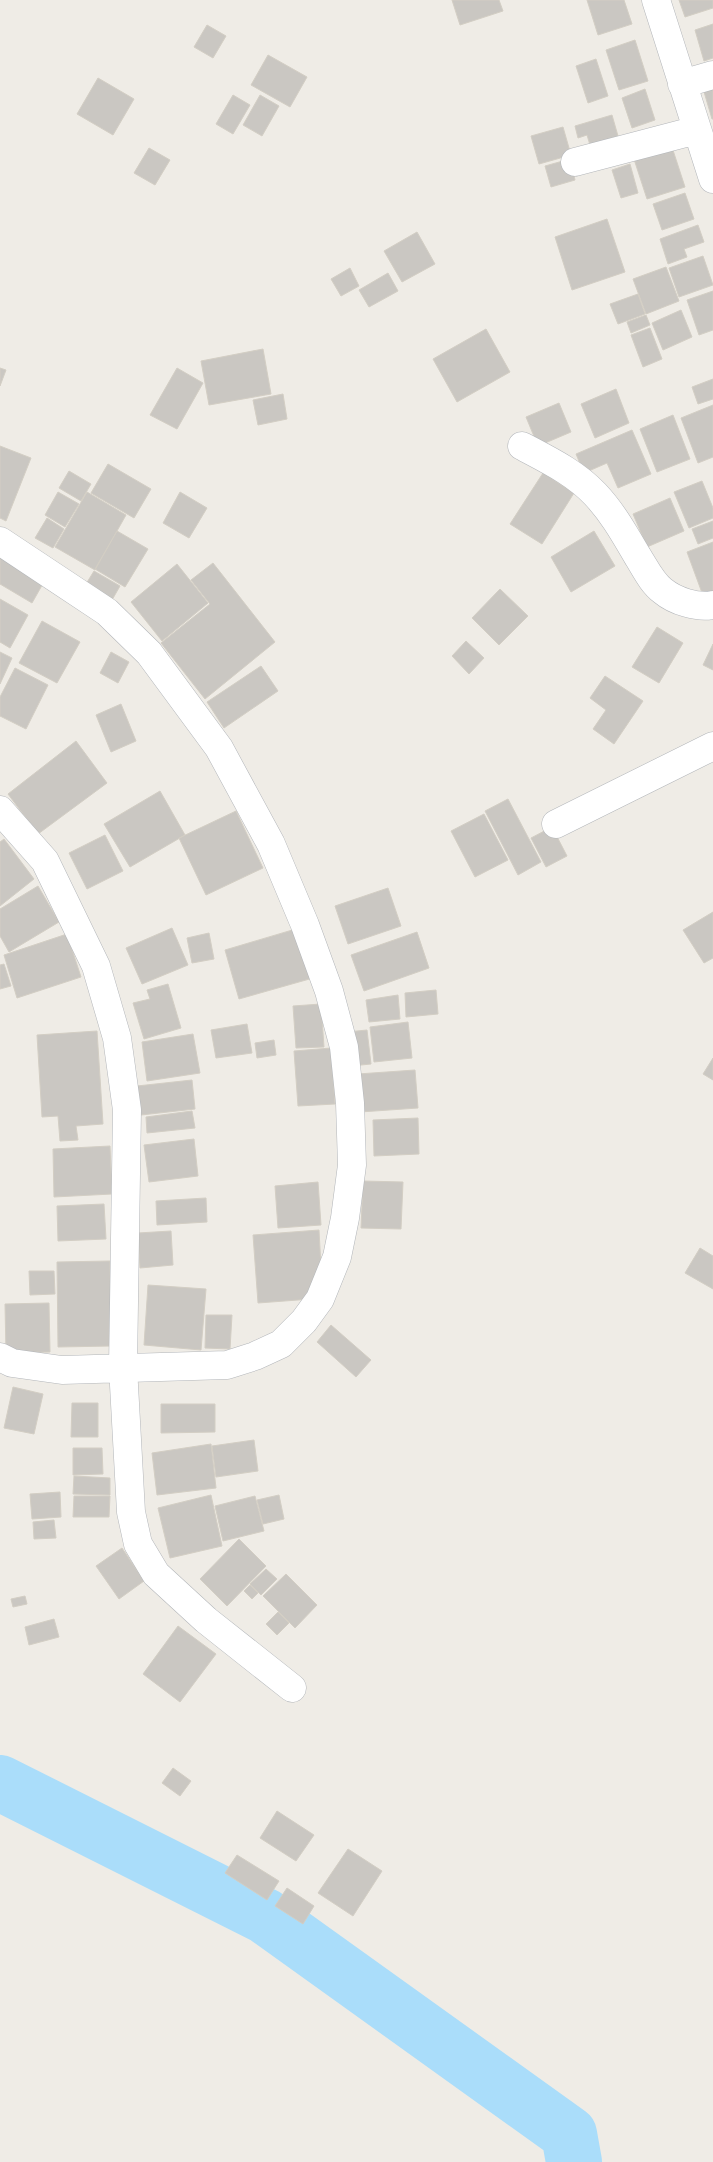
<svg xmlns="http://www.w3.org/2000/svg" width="713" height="2162" font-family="Karla,sans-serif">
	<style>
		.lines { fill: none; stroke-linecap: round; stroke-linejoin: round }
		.river { stroke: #aaddfa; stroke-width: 56 }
		.building { fill: #cac7c2; stroke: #d3cec4 }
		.minor-casing { stroke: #b3b6ba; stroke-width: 29 }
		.minor { stroke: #fff; stroke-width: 28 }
	</style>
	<rect width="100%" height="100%" fill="#efece6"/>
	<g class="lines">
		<path class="river" d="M0 1783 265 1916 569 2134 574 2162"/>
	</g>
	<path class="building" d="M452 0H499L503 11 460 25Z
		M587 0H624L632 24 598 35Z
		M679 0H713V8L685 17Z
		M713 24V58L704 61 695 30Z
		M207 25 226 36 213 58 194 47Z
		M635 40 648 81 619 90 606 50Z
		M268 55 307 77 290 107 251 85Z
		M596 59 608 96 588 103 576 66Z
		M98 78 134 99 113 135 77 114Z
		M713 82V119H712L702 85Z
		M645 89 655 120 632 128 622 98Z
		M233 95 250 105 233 134 216 124Z
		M260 95 279 106 262 136 243 125Z
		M612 115 618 136 590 145 587 135 578 138 575 126Z
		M563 127 571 155 539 164 531 136Z
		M670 141 685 187 647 199 632 153Z
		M149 148 170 160 155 185 134 173Z
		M570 159 575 180 551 187 545 166Z
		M630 164 638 193 621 198 612 170Z
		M685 193 694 219 662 230 653 204Z
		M607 219 625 272 572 290 555 237Z
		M698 225 704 242 684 249 687 257 668 264 660 239Z
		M417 232 435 264 402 282 384 251Z
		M703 256 713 285 679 297 669 268Z
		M666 267 679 301 646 314 633 279Z
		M350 268 359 286 341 296 331 279Z
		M388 273 398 291 369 307 359 290Z
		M713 291V330L699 335 687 300Z
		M638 294 645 314 618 324 610 304Z
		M681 310 692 337 663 350 652 323Z
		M646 315 650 325 631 333 627 322Z
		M650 328 662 359 643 367 631 335Z
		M486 329 510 372 457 402 433 359Z
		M263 349 271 394 209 405 201 361Z
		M0 368 6 370 0 386Z
		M177 368 203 383 177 429 150 415Z
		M713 379V399L698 404 692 387Z
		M616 389 629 423 595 438 581 404Z
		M283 394 287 419 258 425 253 400Z
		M559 403 571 432 538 446 526 417Z
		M713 405V457L698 463 681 418Z
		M673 415 690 459 657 472 640 429Z
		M632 430 651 474 618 488 607 463 584 473 576 454Z
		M0 446 31 458 6 521 0 518Z
		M108 464 151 489 134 518 91 493Z
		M69 471 91 484 81 501 59 488Z
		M543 473 574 493 542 544 510 524Z
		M702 481 713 508V518L689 528 674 492Z
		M58 492 79 504 65 527 45 515Z
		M87 492 126 515 95 570 55 547Z
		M180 492 207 508 189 538 163 523Z
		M670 498 684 531 647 547 633 514Z
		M47 518 64 529 53 548 35 538Z
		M713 521V538L698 544 692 529Z
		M117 531 148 549 125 587 95 569Z
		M594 531 615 566 571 592 551 557Z
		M713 542V598L705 601 687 552Z
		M0 552 45 580 32 603 0 584Z
		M213 563 275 642 205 699 161 643 210 604 191 580Z
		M177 564 208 603 162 641 131 602Z
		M94 571 120 586 112 600 86 584Z
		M500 589 528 616 499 645 472 618Z
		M0 599 28 615 10 648 0 642Z
		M42 621 80 642 57 683 19 663Z
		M657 627 683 643 659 683 632 667Z
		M466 641 484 658 469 674 452 656Z
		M713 644V670L703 665Z
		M0 652 12 658 0 684Z
		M111 652 129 662 118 683 100 673Z
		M261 666 278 691 224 728 207 702Z
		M15 668 48 685 26 729 0 716V697Z
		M605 676 643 701 614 744 593 729 606 710 590 698Z
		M121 704 136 741 111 752 96 715Z
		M76 741 107 783 38 834 8 794Z
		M160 791 185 835 130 867 104 824Z
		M508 799 541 862 518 875 485 811Z
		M236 811 263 868 206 895 179 838Z
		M484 814 508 860 475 877 451 831Z
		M552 827 567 856 546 867 531 838Z
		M105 835 123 871 87 889 69 853Z
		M4 839 34 879 0 906V842Z
		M38 886 59 922 9 952 0 936V909Z
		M388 888 401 926 348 944 335 906Z
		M713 912V958L704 963 683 930Z
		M172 928 188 965 142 984 126 948Z
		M299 928 313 978 239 999 225 950Z
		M417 932 429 968 364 991 351 955Z
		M209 933 214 959 192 963 187 938Z
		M67 934 81 977 17 998 4 955Z
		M4 964 11 986 0 989V965Z
		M168 984 181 1028 144 1039 133 1003 150 999 147 990Z
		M436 990 438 1014 406 1017 405 993Z
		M398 995 400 1019 369 1022 366 1000Z
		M321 1004 324 1047 296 1048 293 1006Z
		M408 1022 412 1058 374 1062 370 1027Z
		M247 1024 252 1053 216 1058 211 1030Z
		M367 1030 371 1064 351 1066 347 1032Z
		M97 1031 103 1124 76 1126 78 1140 60 1141 58 1116 42 1117 37 1035Z
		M193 1034 200 1073 147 1081 142 1042Z
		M274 1040 276 1055 257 1058 255 1043Z
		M331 1048 335 1104 298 1106 294 1051Z
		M713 1058V1080L703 1074Z
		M415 1070 418 1108 360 1112 358 1074Z
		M192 1080 195 1109 141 1115 137 1086Z
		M192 1111 195 1128 147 1133 146 1117Z
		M418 1118 419 1154 374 1156 373 1120Z
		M194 1139 198 1176 149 1182 144 1145Z
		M110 1146 112 1194 54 1197 53 1149Z
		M363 1181 403 1182 401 1229 361 1228Z
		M318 1182 321 1225 278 1228 275 1186Z
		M206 1198 207 1222 157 1225 156 1201Z
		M104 1204 106 1239 58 1241 57 1206Z
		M319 1230 322 1286 310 1287 311 1299 258 1303 253 1235Z
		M171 1231 173 1265 140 1268 138 1233Z
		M700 1248 713 1256V1289L685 1273Z
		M110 1261 111 1346 58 1347 57 1262Z
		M29 1271H54L55 1294 30 1295Z
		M148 1285 206 1289 201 1350 144 1345Z
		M49 1303 50 1352 6 1353 5 1304Z
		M206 1315H232L230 1349 205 1348Z
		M331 1325 371 1360 356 1377 317 1342Z
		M13 1387 43 1394 34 1434 4 1428Z
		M72 1403H98V1437H71Z
		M161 1404H215V1432L161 1433Z
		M254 1440 258 1471 216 1477 212 1446Z
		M211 1444 216 1488 157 1495 152 1453Z
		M73 1448H102L103 1474 73 1475Z
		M74 1476 110 1478V1495L73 1494Z
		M60 1492 61 1517 32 1519 30 1494Z
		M211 1495 222 1546 170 1558 158 1508Z
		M279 1495 284 1519 263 1524 257 1500Z
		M74 1496H110L109 1517H73Z
		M255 1496 264 1531 223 1541 215 1506Z
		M54 1520 56 1538 34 1539 33 1522Z
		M239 1539 266 1566 227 1606 200 1579Z
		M122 1548 144 1581 119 1599 96 1566Z
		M266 1569 277 1579 261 1595 250 1584Z
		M286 1574 317 1605 295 1628 263 1596Z
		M250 1585 258 1593 252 1599 244 1591Z
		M25 1596 27 1604 13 1607 11 1599Z
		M278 1612 289 1623 277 1635 266 1624Z
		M54 1619 59 1637 29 1645 25 1627Z
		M178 1626 216 1654 180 1702 143 1674Z
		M173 1768 191 1781 180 1796 162 1783Z
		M277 1811 314 1835 296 1861 260 1838Z
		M348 1849 382 1871 353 1916 318 1893Z
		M237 1855 279 1881 267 1900 225 1873Z
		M287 1888 314 1906 303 1924 275 1906Z"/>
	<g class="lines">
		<g class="minor-casing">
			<path id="minor" d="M656 0 713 179
				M682 84 713 75
				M575 162 697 130
				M522 446C548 460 574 472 595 494 613 513 625 535 638 557 645 568 652 583 663 591 675 601 697 608 713 605
				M0 541 107 612 149 653 219 748 271 844 305 925 329 991 344 1047 350 1103 352 1165 345 1218 337 1257 320 1299 304 1321 281 1344 255 1356 227 1365 62 1370 12 1363 0 1357
				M0 810 45 861 96 966 117 1038 127 1110 123 1367 131 1512 138 1544 156 1574 206 1620 292 1688
				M556 824 713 746"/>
		</g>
		<use href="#minor" class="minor"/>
	</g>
</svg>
